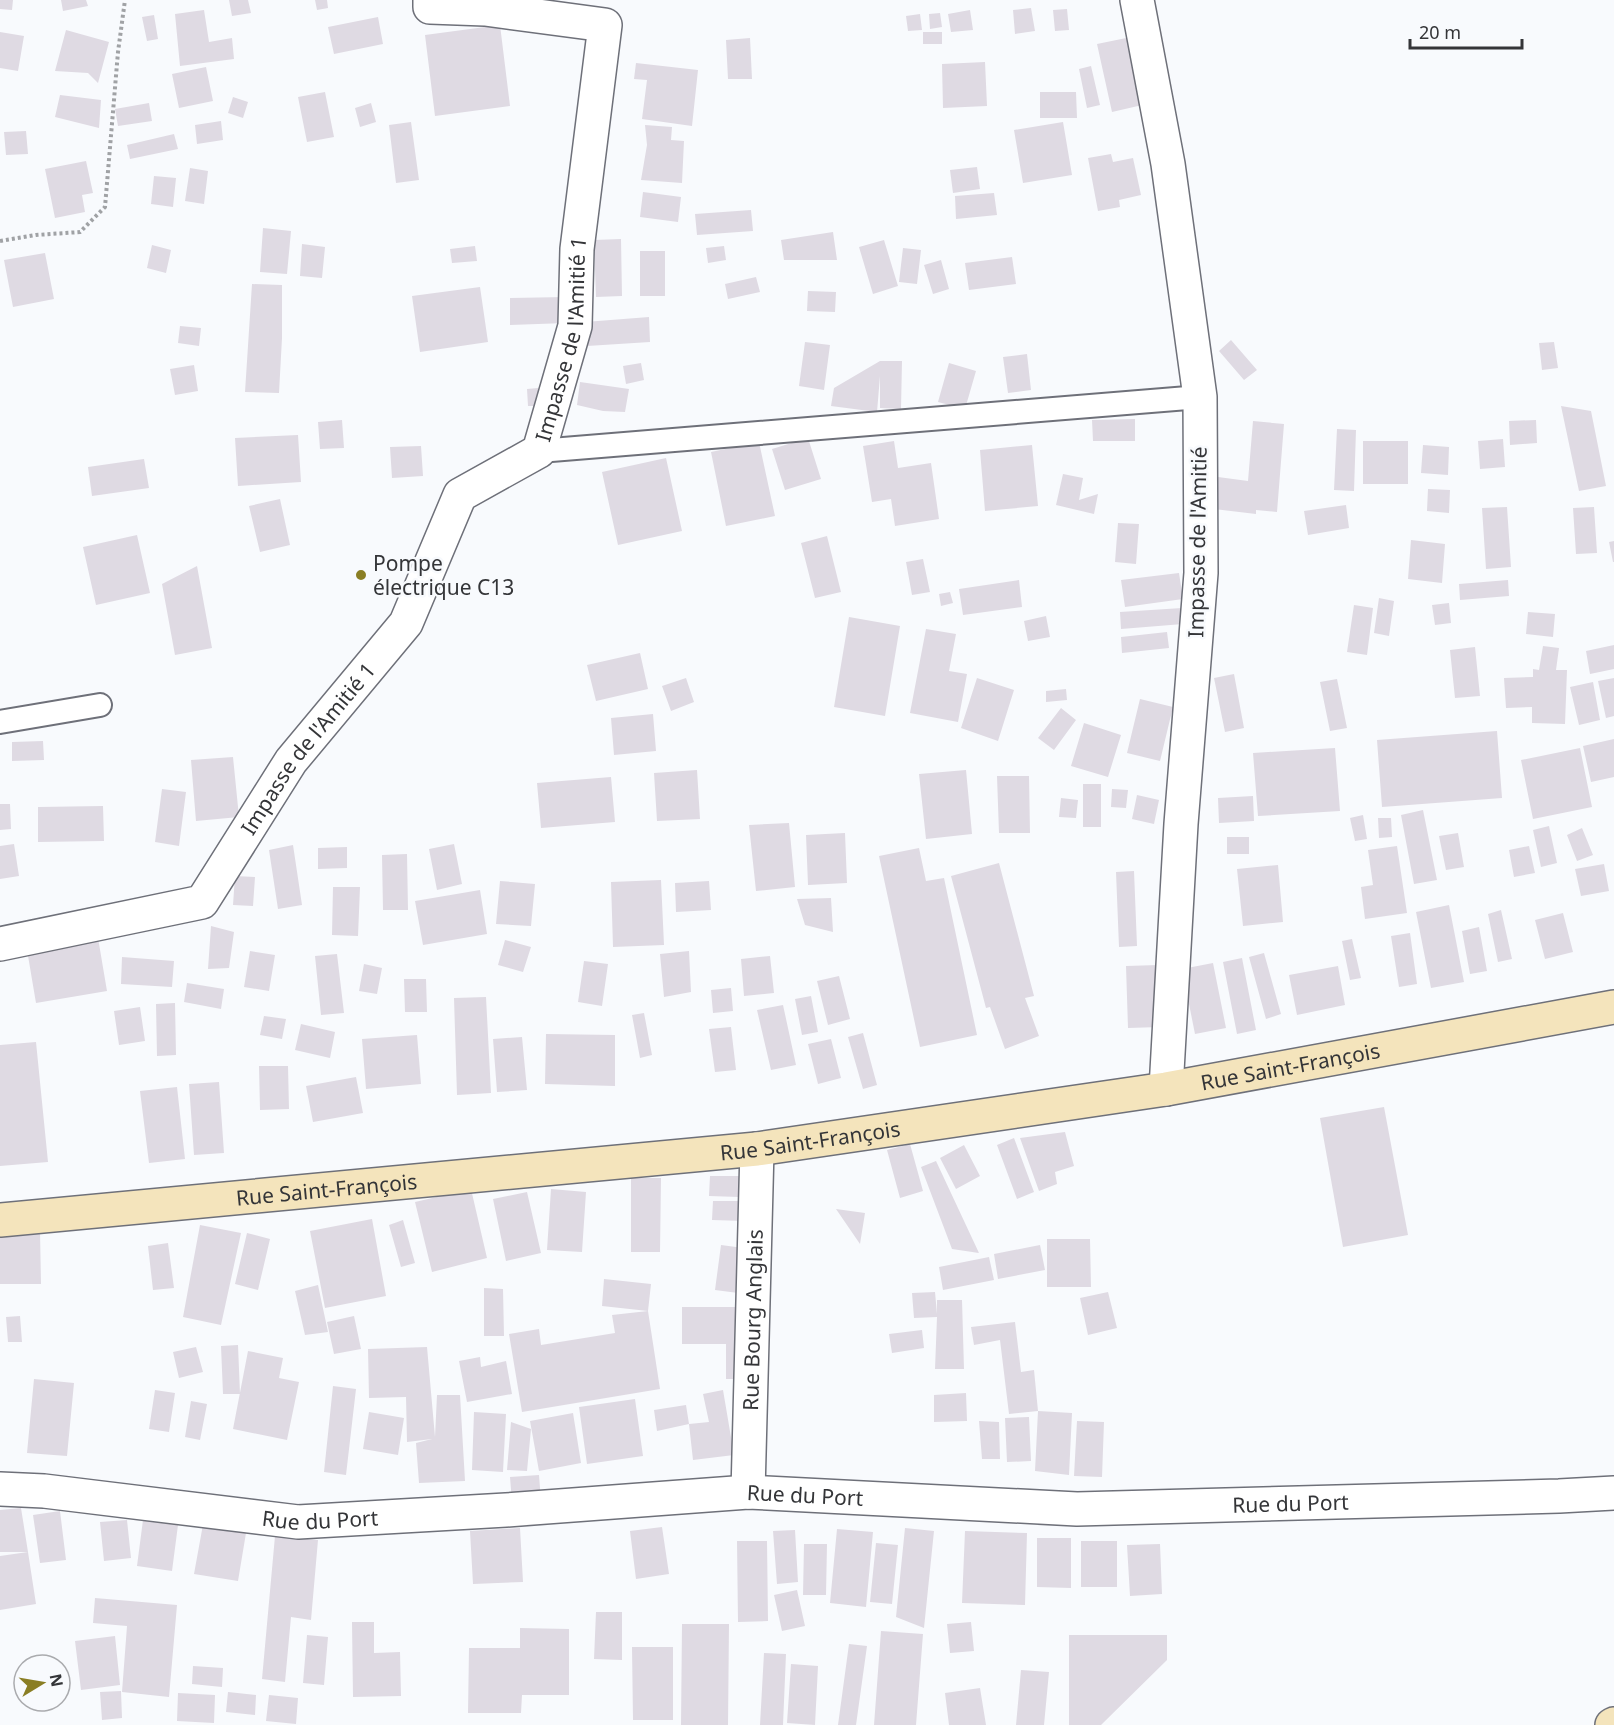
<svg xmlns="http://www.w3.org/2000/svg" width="1614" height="1725" font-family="'Noto Sans',sans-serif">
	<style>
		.building { fill: #dfdae3 }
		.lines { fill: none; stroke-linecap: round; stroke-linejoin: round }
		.lane-casing { stroke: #6e7079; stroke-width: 26 }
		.street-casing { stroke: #6e7079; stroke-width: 36 }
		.secondary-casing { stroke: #6e7079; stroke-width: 36 }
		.path { stroke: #a0a2a5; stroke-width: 4; stroke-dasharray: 3 3; stroke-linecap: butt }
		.lane { stroke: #fff; stroke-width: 22 }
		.street { stroke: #fff; stroke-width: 33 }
		.secondary { stroke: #f4e4bc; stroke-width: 33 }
		.poi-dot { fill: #8a7e24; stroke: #f8fafd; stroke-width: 2 }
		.labels { text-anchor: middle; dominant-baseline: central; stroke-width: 5; stroke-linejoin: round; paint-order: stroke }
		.street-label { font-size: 21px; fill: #343538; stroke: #f8fafd }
		.poi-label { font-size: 21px; fill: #343538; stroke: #f8fafd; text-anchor: start }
	</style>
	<rect width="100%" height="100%" fill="#f8fafd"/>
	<path class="building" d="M0 0H13L12 10 0 9Z
		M61 0H86L88 6 63 11Z
		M229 0H248L251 13 232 16Z
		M315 0H327L328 8 317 10Z
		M1031 8 1035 31 1015 34 1013 10Z
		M1067 9 1069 30 1055 31 1053 10Z
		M204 10 209 42 232 38 234 59 180 66 175 14Z
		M970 10 973 30 951 32 948 14Z
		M940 13 942 27 930 29 929 14Z
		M920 14 922 30 908 31 906 16Z
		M154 15 158 39 147 41 142 17Z
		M378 17 383 44 334 54 328 27Z
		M500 25 510 106 435 116 425 35Z
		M66 30 109 42 98 83 88 73 55 71Z
		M0 32 24 36 18 71 0 68Z
		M923 32H942V44H923Z
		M1136 36 1151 103 1112 112 1097 44Z
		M750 38 752 79H728L726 40Z
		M985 62 987 106 943 108 942 64Z
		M636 63 698 70 692 126 642 119 647 80 634 79Z
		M1091 66 1100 105 1087 108 1079 69Z
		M206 67 213 101 179 108 172 74Z
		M325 92 334 137 307 142 298 97Z
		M1040 92H1076L1077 118H1040Z
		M60 95 101 100 99 128 55 117Z
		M233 97 248 102 243 118 228 113Z
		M149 103 152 121 118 126 115 109Z
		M371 103 376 122 360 127 355 108Z
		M221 121 223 140 197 144 195 125Z
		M411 122 419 180 396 183 389 125Z
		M1063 122 1072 175 1023 183 1014 130Z
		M645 125 672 127 671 140 684 141 682 183 641 180 647 145Z
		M26 131 28 154 6 155 4 132Z
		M174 134 178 149 130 159 127 145Z
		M1111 154 1113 162 1133 158 1141 195 1119 200 1120 207 1098 211 1088 158Z
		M86 161 93 193 82 195 85 212 55 218 45 169Z
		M977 167 980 189 953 193 950 170Z
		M190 168 208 171 204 204 185 201Z
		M154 176 176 178 173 207 151 204Z
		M643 192 681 197 678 222 640 217Z
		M994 193 997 215 956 219 955 196Z
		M751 210 753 231 697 235 695 214Z
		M263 228 291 231 287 274 260 272Z
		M833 232 837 260H784L781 240Z
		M621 239 622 296 596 297 594 240Z
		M884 240 898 286 873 294 859 247Z
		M302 244 325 247 322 278 300 276Z
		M152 245 171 250 166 273 147 268Z
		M475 246 477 261 452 263 450 249Z
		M724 246 726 260 708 263 706 248Z
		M903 248 921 250 917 284 899 282Z
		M640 251H665V296H640Z
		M45 253 54 299 13 307 4 260Z
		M1012 257 1016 284 969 290 965 263Z
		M941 260 949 289 933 294 924 265Z
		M756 277 760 292 728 299 725 284Z
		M252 284 282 285V338L279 393 245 392Z
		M480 287 488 342 420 352 412 296Z
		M808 291 836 292 835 312 807 311Z
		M566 297V323L510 325V298Z
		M649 317 650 342 587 346 585 322Z
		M180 326 201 328 199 346 178 343Z
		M1231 340 1257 370 1244 380 1219 351Z
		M805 342 830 345 824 390 799 386Z
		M1554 342 1558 368 1542 370 1539 343Z
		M1027 354 1031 390 1008 393 1003 357Z
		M880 361H902L901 409 880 408V376L877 412 831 406 834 388Z
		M641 363 644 380 626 384 623 366Z
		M949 363 976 371 965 409 938 402Z
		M194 365 198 391 175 395 170 369Z
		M580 382 629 389 625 412 603 411 577 405Z
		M538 388 539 406H528L527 389Z
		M1561 406 1591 411 1606 486 1579 491Z
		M1135 419V441H1093L1092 420Z
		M342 420 344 448 320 449 318 422Z
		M1536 420 1537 443 1510 445 1509 421Z
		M1253 421 1284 424 1277 512 1256 510V514L1214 509 1218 477 1248 481Z
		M1337 429 1356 430 1354 491 1334 490Z
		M298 435 301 482 238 486 235 438Z
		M808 438 821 479 785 490 772 449Z
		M1503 439 1505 467 1480 469 1478 441Z
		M894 441 898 468 931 463 939 519 895 526 891 499 872 502 863 446Z
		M1363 441H1408V484H1363Z
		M759 442 775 516 726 526 711 452Z
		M1032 445 1038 506 985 511 980 450Z
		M1423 445 1449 447 1448 475 1421 473Z
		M421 446 423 476 392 478 390 447Z
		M666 458 682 531 618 545 602 472Z
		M144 459 149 488 92 496 88 467Z
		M1063 474 1083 478 1079 500 1098 494 1094 514 1056 505Z
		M1428 489 1450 490 1449 513 1427 511Z
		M280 499 290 545 260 552 249 506Z
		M1346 505 1349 528 1308 535 1304 511Z
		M1507 507 1511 567 1486 569 1482 508Z
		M1594 507 1597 553 1576 554 1573 508Z
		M1118 523 1139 524 1136 564 1115 562Z
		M137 535 150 593 96 605 83 547Z
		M827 536 841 592 815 598 801 543Z
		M1411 540 1445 544 1442 583 1408 579Z
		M1614 541V562H1613L1609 542Z
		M923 559 930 592 912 595 906 562Z
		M197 566 212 648 175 655 162 584Z
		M1179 573 1183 599 1125 607 1121 580Z
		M1019 580 1022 607 963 615 959 589Z
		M1508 580 1509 596 1460 600 1459 584Z
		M950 592 953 603 941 606 939 594Z
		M1379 598 1394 601 1389 636 1374 633Z
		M1449 603 1451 623 1435 625 1432 605Z
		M1354 605 1373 608 1367 655 1347 652Z
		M1182 608 1183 624 1121 629 1120 612Z
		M1528 612 1555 614 1553 637 1526 634Z
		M1046 616 1050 637 1028 641 1024 621Z
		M849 617 900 626 885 716 834 707Z
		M926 629 956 634 949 671 967 674 958 722 910 713Z
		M1167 632 1169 648 1122 653 1121 637Z
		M1614 645V669L1590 674 1586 651Z
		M1543 646 1559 648 1556 670H1567L1565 724 1532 723V707L1506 708 1504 678 1533 677V669L1539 670Z
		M1475 647 1480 696 1455 698 1450 650Z
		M640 653 648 689 596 701 587 665Z
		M1234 674 1244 728 1225 732 1214 678Z
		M686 678 694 702 671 711 662 686Z
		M977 678 1014 690 998 741 961 728Z
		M1614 678V716L1606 718 1598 681Z
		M1337 679 1347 728 1330 731 1320 682Z
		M1593 682 1600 720 1579 725 1570 687Z
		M1066 689 1067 700 1046 702V691Z
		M1140 699 1173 707 1160 761 1127 753Z
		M1061 708 1076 720 1054 750 1038 738Z
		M653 714 656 751 614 755 611 718Z
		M1084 723 1121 735 1108 777 1071 766Z
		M1497 731 1502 798 1382 807 1377 740Z
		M1614 739V777L1591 782 1583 746Z
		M43 741 44 760 12 761V742Z
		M1335 748 1340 811 1258 816 1253 753Z
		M1580 748 1592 807 1533 819 1521 760Z
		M233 757 239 817 196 821 191 760Z
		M697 770 700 819 657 821 654 773Z
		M966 770 972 834 926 839 919 774Z
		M997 776H1029L1030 833H999Z
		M611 777 615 822 541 828 537 783Z
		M1083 784H1101V827H1083Z
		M162 789 186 792 179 846 155 842Z
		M1112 789 1128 790 1126 808 1111 807Z
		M1137 795 1159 800 1154 824 1132 819Z
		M1253 796 1254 821 1219 823 1218 798Z
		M1061 798 1078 800 1076 818 1059 817Z
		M0 804H10L11 829 0 830Z
		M103 806 104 841 38 842V807Z
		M1423 810 1437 880 1414 884 1401 815Z
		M1363 815 1367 839 1355 841 1350 818Z
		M1378 818H1391L1392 837 1379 838Z
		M789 823 795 887 756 891 749 825Z
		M1549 826 1557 863 1541 867 1533 830Z
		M1582 828 1593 855 1577 861 1567 835Z
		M845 833 847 883 808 885 806 835Z
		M1458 833 1464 867 1446 870 1439 836Z
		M1227 837H1249V854H1227Z
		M14 844 19 876 0 879V846Z
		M454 844 462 884 437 890 429 849Z
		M293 845 302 905 278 909 269 850Z
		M1397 846 1407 913 1365 919 1361 887 1373 885 1368 850Z
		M1529 846 1535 873 1514 877 1509 850Z
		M347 847V868L318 869V848Z
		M919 848 926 881 944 878 977 1035 920 1047 879 856Z
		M407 854 408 910H383L382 855Z
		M999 863 1034 996 1025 998 1039 1036 1005 1049 990 1007 986 1008 951 876Z
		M1604 864 1609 891 1581 896 1575 869Z
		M1278 865 1283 922 1243 926 1237 869Z
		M1134 871 1137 946 1119 947 1116 872Z
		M235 876 255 877 253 906 233 905Z
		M661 880 664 945 613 947 611 882Z
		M500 881 535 884 531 926 496 924Z
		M709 881 711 910 676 912 675 883Z
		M333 887H360L358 936 332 935Z
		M480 890 487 934 423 945 415 901Z
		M831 898 833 932 805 925 797 899Z
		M1449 905 1464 982 1431 988 1416 912Z
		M1501 910 1512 959 1498 962 1488 914Z
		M1563 913 1573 952 1545 959 1535 920Z
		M211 926 234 932 229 968 208 969Z
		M1479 927 1487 971 1470 974 1462 931Z
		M97 932 107 991 36 1003 26 944Z
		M1410 933 1417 984 1399 987 1391 936Z
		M1352 939 1361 978 1350 980 1342 941Z
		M505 940 531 947 523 972 498 965Z
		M250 951 275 955 269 991 244 987Z
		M689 951 691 992 664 997 660 954Z
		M1264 953 1281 1014 1266 1019 1249 957Z
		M337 954 344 1013 321 1015 315 956Z
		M770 956 774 993 744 996 741 959Z
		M122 957 174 961 172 987 121 984Z
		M1242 958 1256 1030 1237 1034 1223 962Z
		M584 961 608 964 602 1006 578 1002Z
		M1213 963 1226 1028 1195 1034 1182 969Z
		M364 964 382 968 377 994 359 991Z
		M1158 965 1160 1027 1128 1028 1126 966Z
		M1338 966 1345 1005 1297 1015 1289 975Z
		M839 976 850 1019 828 1025 817 981Z
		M404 979H426L427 1012H405Z
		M187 983 224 989 221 1009 184 1002Z
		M731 988 733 1011 713 1013 711 990Z
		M811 996 818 1032 802 1035 795 999Z
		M486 997 491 1093 457 1095 454 998Z
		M175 1003 176 1055 157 1056 156 1004Z
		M783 1005 796 1065 771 1070 757 1010Z
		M140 1007 145 1041 119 1045 114 1011Z
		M644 1013 652 1055 640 1058 632 1015Z
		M264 1016 286 1019 282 1039 260 1035Z
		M301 1024 335 1032 330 1058 295 1050Z
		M731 1027 736 1070 715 1072 709 1029Z
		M863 1033 877 1085 863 1089 848 1037Z
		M546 1034 615 1035V1086L545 1084Z
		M417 1035 421 1084 366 1089 362 1039Z
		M522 1037 527 1090 497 1092 493 1039Z
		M831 1039 841 1078 818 1084 808 1044Z
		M36 1042 48 1162 0 1166V1045Z
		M259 1066H288L289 1109 260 1110Z
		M356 1077 363 1113 313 1122 306 1086Z
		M219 1082 224 1153 194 1155 189 1084Z
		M177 1087 185 1159 149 1163 140 1091Z
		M1384 1107 1408 1235 1343 1247 1320 1118Z
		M1065 1132 1074 1166 1055 1172 1057 1184 1039 1191 1020 1138Z
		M1014 1138 1034 1192 1017 1199 997 1145Z
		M910 1144 923 1191 900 1198 887 1150Z
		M964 1145 980 1176 956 1189 940 1158Z
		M936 1161 979 1253 952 1249 921 1167Z
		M710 1176H740L739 1197 709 1196Z
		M631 1178H661L660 1252H631Z
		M471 1189 487 1258 432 1272 415 1202Z
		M551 1189 586 1192 582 1252 547 1250Z
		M527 1192 541 1253 506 1261 493 1199Z
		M713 1201H745V1221L712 1220Z
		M836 1209 865 1213 860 1244Z
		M372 1219 386 1296 325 1308 310 1231Z
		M403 1220 415 1263 401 1267 389 1225Z
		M200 1225 241 1233 221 1325 183 1317Z
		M40 1231 41 1284H0V1232Z
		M247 1233 270 1239 258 1290 235 1284Z
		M1047 1239H1090L1091 1287H1047Z
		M168 1243 174 1288 153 1290 148 1246Z
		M721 1245 751 1249 746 1294 715 1290Z
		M1040 1245 1045 1270 998 1279 994 1254Z
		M989 1257 994 1280 943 1290 939 1267Z
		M604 1279 651 1284 648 1311 602 1306Z
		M318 1285 328 1332 305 1335 295 1291Z
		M484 1288 503 1289 504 1336H484Z
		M935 1292 937 1314V1300H962L964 1369H935L937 1317 914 1318 912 1293Z
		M1108 1292 1117 1328 1088 1335 1080 1298Z
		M682 1307H745L746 1379H726V1344H682Z
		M648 1311 660 1389 522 1412 509 1334 539 1329 541 1345 615 1333 612 1315Z
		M20 1316 22 1342H8L6 1317Z
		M354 1316 361 1349 334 1354 327 1322Z
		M1015 1322 1021 1372 1034 1370 1038 1411 1009 1414 1000 1340 974 1345 971 1327Z
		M922 1330 924 1348 892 1353 889 1334Z
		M238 1345 240 1394H223L221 1346Z
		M196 1347 203 1372 179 1378 173 1352Z
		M427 1347 435 1437 437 1395H460L465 1481 419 1483 416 1443 432 1439 407 1442 406 1397 369 1398 368 1349Z
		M248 1351 283 1358 279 1378 299 1382 287 1440 233 1429Z
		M480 1357 481 1367 506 1361 512 1394 467 1402 459 1361Z
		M34 1379 74 1383 67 1456 27 1453Z
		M333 1386 356 1389 346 1475 324 1472Z
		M155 1390 175 1393 169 1432 149 1429Z
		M723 1390 734 1455 693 1460 689 1424 709 1422 703 1394Z
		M966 1393 967 1421 934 1422V1395Z
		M635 1399 643 1456 587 1464 579 1407Z
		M191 1401 207 1404 200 1440 185 1437Z
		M686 1405 689 1424 657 1431 654 1410Z
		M1038 1411 1072 1413 1069 1475 1035 1471Z
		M369 1412 404 1418 398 1455 363 1449Z
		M474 1412 506 1414 503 1472 472 1470Z
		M573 1413 581 1463 539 1471 530 1421Z
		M1029 1417 1031 1461 1007 1462 1005 1418Z
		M979 1421 999 1422 1000 1459H982Z
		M1077 1421 1104 1422 1102 1477 1074 1476Z
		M511 1422 531 1429 527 1471 507 1470Z
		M539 1475 541 1501 512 1502 510 1477Z
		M21 1508 28 1552H0V1510Z
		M60 1511 66 1560 40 1563 33 1515Z
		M204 1519 247 1527 238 1581 194 1574Z
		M127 1520 131 1558 104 1561 100 1522Z
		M143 1520 178 1525 172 1571 137 1566Z
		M662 1527 669 1574 636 1579 630 1531Z
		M520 1528 523 1582 473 1584 470 1531Z
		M905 1528 934 1531 924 1628 896 1617Z
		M837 1529 873 1532 866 1607 830 1603Z
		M795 1530 798 1582 777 1584 773 1531Z
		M965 1531 1027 1533 1025 1605 962 1603Z
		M275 1536 318 1540 311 1620 291 1617 285 1682 262 1679Z
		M1037 1538H1071V1588L1037 1587Z
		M737 1541H767L768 1621 738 1622Z
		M1081 1541H1117V1587H1081Z
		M876 1543 898 1545 892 1604 870 1602Z
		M804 1544H827L826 1595H803Z
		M1160 1544 1162 1594 1130 1596 1127 1545Z
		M28 1552 36 1604 0 1610V1556Z
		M797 1590 805 1626 782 1631 774 1595Z
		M95 1598 177 1605 169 1697 122 1692 127 1626 93 1623Z
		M596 1612H622V1660L594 1659Z
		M352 1622H374V1653L400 1652 401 1696 353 1697Z
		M971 1622 974 1651 950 1653 947 1624Z
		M682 1624H729L728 1725H681Z
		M520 1628 569 1629V1695H522L521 1713H468L469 1648H520Z
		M881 1631 923 1634 916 1725H874Z
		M307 1635 328 1637 324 1685 303 1683Z
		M1069 1635H1167V1660L1101 1725H1069Z
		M115 1636 120 1685 81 1690 75 1641Z
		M849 1644 867 1646 856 1725H838Z
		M632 1647H673V1720H633Z
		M764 1653 786 1654 783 1725H760Z
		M791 1664 818 1666 815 1725 787 1723Z
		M193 1666 223 1668 222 1687 192 1684Z
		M1021 1670 1049 1672 1044 1725H1016Z
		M980 1688 986 1725H949L945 1693Z
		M121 1691 122 1718 102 1720 100 1692Z
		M228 1692 256 1695 255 1715 226 1712Z
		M178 1693 215 1695 214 1723 177 1721Z
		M269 1695 298 1698 296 1724 266 1721Z"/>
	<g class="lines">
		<g class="lane-casing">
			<path id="lane" d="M539 451 1200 397
				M0 722 100 705"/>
		</g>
		<g class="street-casing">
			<g id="street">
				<path d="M1137 0 1168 164 1200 397 1201 573 1181 824 1166 1089"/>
				<path id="s1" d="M0 944 202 902 291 761 406 623 460 495 539 451 575 326 577 249 605 25 485 9 430 7V0"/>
				<path id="s2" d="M0 1489 44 1491 298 1522 506 1510 748 1492 1077 1509 1559 1496 1614 1493"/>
				<path id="s3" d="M748 1492 757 1149"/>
			</g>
		</g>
		<g class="secondary-casing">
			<g id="secondary">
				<path id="s4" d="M0 1220 757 1149 1166 1089 1614 1007"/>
				<path d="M1612 1725 1614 1724"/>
			</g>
		</g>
		<path class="path" d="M0 241 36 235 80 232 105 207 118 52 125 0"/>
		<use href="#lane" class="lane"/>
		<use href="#street" class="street"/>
		<use href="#secondary" class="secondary"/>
	</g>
	<circle class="poi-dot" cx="361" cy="575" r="6"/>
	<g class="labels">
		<g class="street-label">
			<text stroke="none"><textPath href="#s1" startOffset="897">Impasse de l'Amitié 1</textPath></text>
			<text transform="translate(1197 542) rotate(-89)">Impasse de l'Amitié</text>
			<text stroke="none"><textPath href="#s1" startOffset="393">Impasse de l'Amitié 1</textPath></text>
			<text stroke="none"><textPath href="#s4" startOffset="1300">Rue Saint-François</textPath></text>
			<text stroke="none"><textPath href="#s4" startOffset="814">Rue Saint-François</textPath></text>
			<text stroke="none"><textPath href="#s4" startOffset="328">Rue Saint-François</textPath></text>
			<text stroke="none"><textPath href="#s3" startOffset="172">Rue Bourg Anglais</textPath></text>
			<text stroke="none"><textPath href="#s2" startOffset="808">Rue du Port</textPath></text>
			<text stroke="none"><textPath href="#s2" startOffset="1294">Rue du Port</textPath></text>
			<text stroke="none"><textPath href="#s2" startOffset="322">Rue du Port</textPath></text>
		</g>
		<g class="poi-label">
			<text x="373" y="563">Pompe<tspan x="373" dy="24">électrique C13</tspan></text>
		</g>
	</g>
	<g transform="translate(42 1683) rotate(79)"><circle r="28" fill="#f8fafd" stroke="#aaabae" stroke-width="1.5"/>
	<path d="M0-4.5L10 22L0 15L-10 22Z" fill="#8a7e24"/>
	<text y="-9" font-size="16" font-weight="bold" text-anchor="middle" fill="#343538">N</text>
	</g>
	<path d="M1410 39v9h112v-9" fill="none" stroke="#343538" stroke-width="3"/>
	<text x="1419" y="39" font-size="18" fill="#343538" stroke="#f8fafd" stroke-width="4.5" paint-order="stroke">20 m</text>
</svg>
